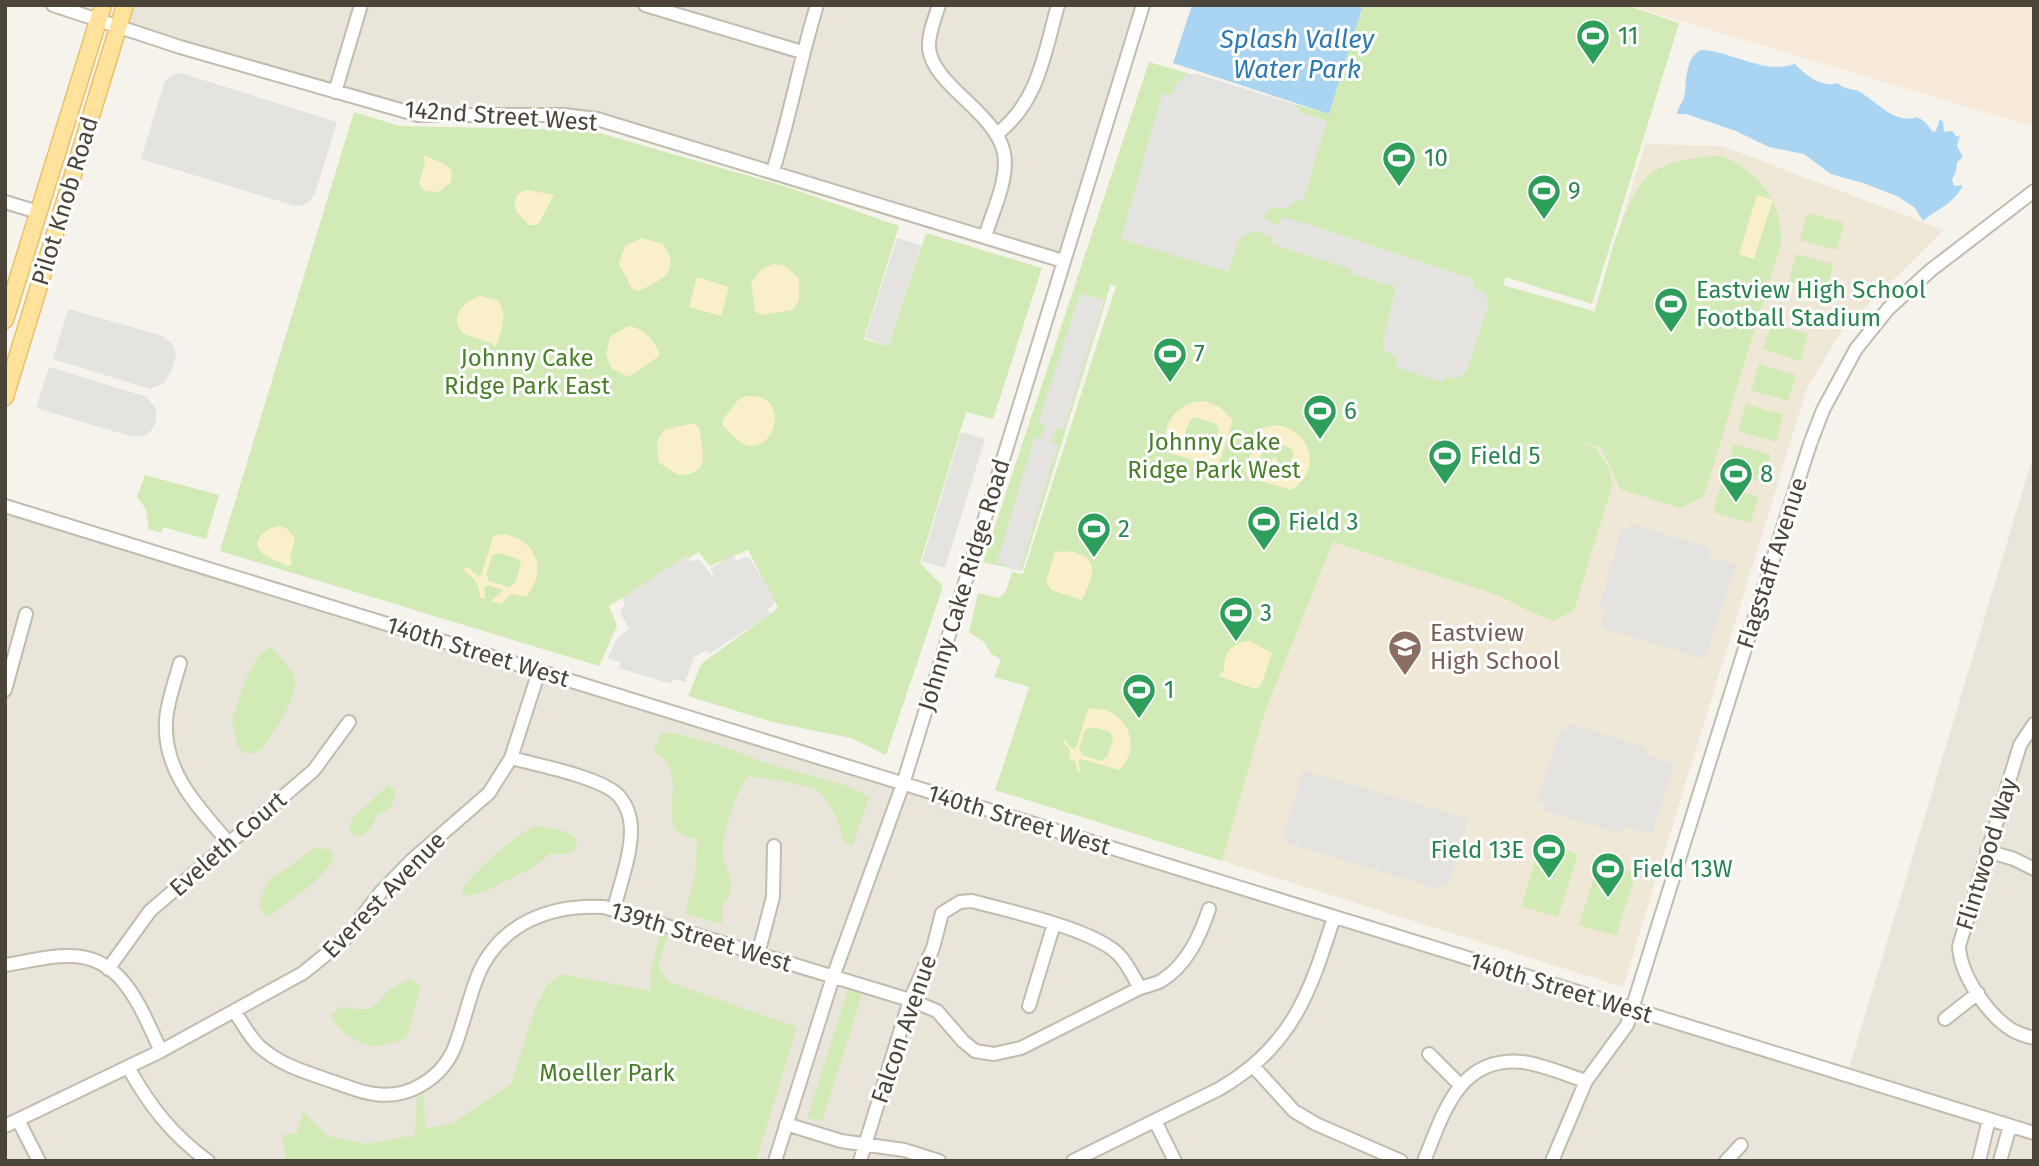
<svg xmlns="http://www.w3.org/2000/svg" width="2039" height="1166" font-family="'Fira Sans',sans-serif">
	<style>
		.residential { fill: #eae5da }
		.commercial { fill: #f7ead8 }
		.education { fill: #efe8d6 }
		.green { fill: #d2eab5 }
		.sand { fill: #f9efc9; fill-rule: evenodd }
		.parking { fill: #e5e3e0 }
		.water { fill: #a9d4f2 }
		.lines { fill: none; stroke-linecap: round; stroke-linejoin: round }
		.minor-casing { stroke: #c2bbae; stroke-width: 16 }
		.major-casing { stroke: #e6c16a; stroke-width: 19 }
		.minor { stroke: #fff; stroke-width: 12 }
		.major { stroke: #ffe39c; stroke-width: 16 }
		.labels { text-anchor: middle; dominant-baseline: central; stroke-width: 6; stroke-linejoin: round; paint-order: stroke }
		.leisure-label { font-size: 24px; fill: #27864d; stroke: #fff; text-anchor: start }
		.street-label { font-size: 24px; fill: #4b4439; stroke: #fff }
		.park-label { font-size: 24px; fill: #4a7f2a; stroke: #fff }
		.education-label { font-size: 24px; fill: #785e54; stroke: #fff; text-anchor: start }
		.water-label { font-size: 26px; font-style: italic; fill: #2e7ab2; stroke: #fff }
	</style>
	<rect width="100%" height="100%" fill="#f6f3ec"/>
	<path class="residential" d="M125 5H1144L1063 261 572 116 418 115 119 27Z
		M2034 453V1161H5V506L1847 1075Z"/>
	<path class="commercial" d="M1628 5H2034V127Z"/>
	<path class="education" d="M1645 144 1722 146 1944 230 1843 329 1807 388 1623 987 1222 861 1265 712 1333 542 1500 596 1524 609 1557 433Z"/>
	<path class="green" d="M1363 5H1626L1679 23 1592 304 1506 277 1503 285 1593 311 1594 314C1606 274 1619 209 1646 178 1655 168 1671 163 1684 160 1694 159 1706 156 1716 156 1725 157 1734 161 1741 166 1769 185 1782 209 1781 243L1704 496 1680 508 1620 489 1601 448 1577 440 1597 449 1610 471 1612 486 1574 610 1554 621 1524 609 1500 596 1333 542 1265 712 1222 861 995 790 1029 687 994 677 1001 659 991 654 984 642 969 632 978 593 999 598 1006 591 1012 572 1023 574 1116 286 1111 284 1022 571 983 562 1149 62 1329 114Z
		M354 112 400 126 589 130 784 186 899 226 864 339 888 346 926 233 1042 268 993 419 966 412 920 563 943 586 886 755 851 738 772 722 688 696 701 664 778 608 748 550 710 566 699 552 609 606 617 626 599 666 220 551Z
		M1807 213 1844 223 1837 250 1800 240Z
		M1796 254 1833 264 1827 291 1789 281Z
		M1772 323 1808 334 1800 361 1763 349Z
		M1759 364 1796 375 1788 401 1751 390Z
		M1746 404 1783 415 1776 442 1738 431Z
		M1734 444 1771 455 1763 482 1726 471Z
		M145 475 219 495 206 539 163 527 161 533 149 529 146 509 137 497Z
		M1721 485 1759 497 1750 523 1713 512Z
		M271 647C278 656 291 667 295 678 300 692 268 748 254 754L243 752 237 746 232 720 245 681 254 663 262 653Z
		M670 733C708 739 744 756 780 767 810 776 842 781 869 797L852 847 842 840C842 824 828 796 814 789 799 783 767 779 749 776 737 789 721 836 723 854 726 875 741 886 722 905V924L685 914 695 875 697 840 685 836 674 829C666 798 686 771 653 751L661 734Z
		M389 784 396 793C393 806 389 811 377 815L370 829 361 837 351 833 349 827 353 818Z
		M536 825 568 832 577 840 575 850 563 855 551 853 532 868 487 890 468 896 461 892C468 876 519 832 536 825Z
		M1541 842 1578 854 1558 917 1521 906Z
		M316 848 331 850 333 860C321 878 307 889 290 900 280 907 279 912 266 916L259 906C267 877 270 879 293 864 302 858 306 852 316 848Z
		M1599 861 1636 873 1616 936 1579 925Z
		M661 930 668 933 658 967 669 982 797 1027 756 1161H286L282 1135 297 1133 303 1111 327 1136 367 1144 415 1135 417 1096 424 1091 425 1129 453 1123 511 1084 534 1011 547 985 561 974 650 991 651 970Z
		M411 979 421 987C414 1004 413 1019 407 1037 383 1047 372 1052 349 1036 341 1030 335 1025 331 1015 346 999 352 1013 367 1009 379 1006 379 1000 387 992 393 986 403 982 411 979Z
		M848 990 862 995 822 1121 807 1118Z"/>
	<path class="sand" d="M424 155C433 161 446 161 452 172L451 182 439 192 424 191 419 183 425 163Z
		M528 190 554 195 538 225H529L516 211C513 201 516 191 528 190Z
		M1757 195 1773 200 1754 259 1739 254Z
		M641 238 663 244C683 273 660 280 639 291L632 289 619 264 625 246Z
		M773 264 785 266 799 278V301L792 310 761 315 755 311 751 282 761 270Z
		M697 277 729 287 721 316 689 307Z
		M481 296 497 300C510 313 500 333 496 347L491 343 463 334C448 317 463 301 481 296Z
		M628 326C642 327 658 342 659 356L629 377 611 368 606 354 610 337Z
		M747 396C793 393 775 457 744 444 737 441 729 431 723 426V419L738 400Z
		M1205 401 1221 408 1233 420 1219 463 1213 466 1170 453C1157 427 1177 401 1205 401ZM1194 417 1216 424 1219 429 1212 452 1204 435 1199 436 1207 454 1186 447C1182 439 1187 422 1194 417Z
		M693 423 699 427C702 449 713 475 678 475L658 462 657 441 664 430Z
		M1274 425C1311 428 1324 470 1291 490L1248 477 1245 471 1259 429ZM1270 441 1291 448 1294 453 1287 475 1282 477 1261 469 1277 463 1276 457 1260 466 1258 464 1265 444Z
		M279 526 286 528 295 538 290 558 292 563 289 567C283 564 269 558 263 554 248 542 267 527 279 526Z
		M503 534C537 540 548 570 526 597L510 594 501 604 491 601 504 590 487 585 484 588 485 599 480 598C479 584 476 579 464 571L466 566 478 576 482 574 493 536ZM500 553 518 559 521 564 515 583 509 587 489 581 486 575 492 555Z
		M1055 551C1062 553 1070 550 1077 553 1103 561 1089 584 1082 600L1051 590 1046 582Z
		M1250 641 1272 653 1261 686 1255 689 1218 676 1224 671C1223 653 1232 642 1250 641Z
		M1088 709C1123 704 1146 745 1119 770L1081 759 1079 761 1080 772 1078 771 1075 762 1069 758 1070 750 1063 743 1064 740 1072 749 1076 748ZM1094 727 1110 732 1113 740 1107 757 1101 761 1082 755 1079 748 1085 730Z"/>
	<path class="parking" d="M181 73 337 122 315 193 310 201 301 206 292 205 141 159 165 81 172 75Z
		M1186 74H1197L1294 104 1302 113 1327 121 1303 202 1296 200 1287 208H1271L1264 215 1266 220 1278 225 1282 217 1311 225 1475 280 1473 288 1484 292 1489 304 1467 371 1457 379 1447 377 1441 382 1396 367 1397 358 1385 351 1383 340 1396 287 1350 273 1351 269 1271 244 1274 239 1256 231 1242 237 1237 245 1228 272 1121 239 1162 93 1172 95 1175 85Z
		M897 238 921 245 889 346 865 338Z
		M1080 293 1104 300 1063 431 1057 427 1051 442 1058 444 1020 571 997 563 1034 438 1042 437 1045 426 1038 423Z
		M68 309 163 336 173 345 176 355 172 370 163 384 150 389 53 359Z
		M49 367 147 397 156 409V421L151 431 144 436 133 437 36 408Z
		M961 432 985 439 945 568 922 561Z
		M1630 523 1710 548 1708 556 1736 565 1705 659 1602 628 1605 610 1599 607 1622 527 1629 529Z
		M733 554 736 561 744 557 750 559 774 597 773 605 768 609 770 615 709 654 706 650 694 657 685 682 674 679 671 684 619 668 620 662 608 658 616 640 629 628 620 613 625 604 622 598 687 555 690 561 700 560 712 576 714 574 710 569Z
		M1568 723 1647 748 1645 754 1674 764 1652 835 1624 826 1621 834 1543 810 1545 804 1537 801 1560 730H1567Z
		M1303 770 1466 818 1468 821 1448 886 1441 884 1439 889 1286 843 1287 837 1283 836Z"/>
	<path class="water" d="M1192 5H1363L1329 114 1173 63Z
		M1701 50C1733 51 1762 75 1795 64 1806 76 1822 88 1838 83 1844 90 1850 88 1858 91 1877 101 1894 125 1917 117 1926 121 1928 126 1933 132L1936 131 1940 119 1943 122 1944 132 1952 131 1957 137 1960 135 1957 146 1963 157 1957 162 1956 172 1952 179 1954 186 1962 185 1961 189C1950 206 1937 209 1923 221L1915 208 1899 197 1866 184 1831 174 1804 154 1769 147 1736 131 1686 114H1677C1678 106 1682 104 1684 98 1687 83 1684 58 1701 50Z"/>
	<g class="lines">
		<g class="minor-casing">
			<path id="minor" d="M53 5 180 47 418 115H563L597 119 1063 261
				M645 5 802 52
				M939 5C935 18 928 34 929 48 932 85 996 112 1004 153 1009 180 992 212 985 237
				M335 92 361 5
				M997 134C1039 101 1044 54 1058 5
				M773 171C790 116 800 60 817 5
				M5 202 38 212
				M5 506 2034 1133
				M180 663C175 682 167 702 166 721 163 772 198 807 229 843
				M5 690 26 614
				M2034 724 2020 745 1959 946C1960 975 1988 1015 2012 1030 2019 1034 2026 1036 2034 1038
				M511 758C537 765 600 777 618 795 627 805 631 817 631 830 631 856 620 884 614 909
				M1987 851 2014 859 2034 869
				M758 954 773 897 774 846
				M5 965C26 962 49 955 70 956 124 956 141 1010 161 1051
				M108 969 150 911 314 770 349 722
				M1029 1006 1054 924
				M234 1011C242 1022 249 1036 258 1045 279 1065 308 1073 334 1082 347 1086 361 1093 375 1094 407 1099 439 1080 453 1051 463 1027 468 1000 478 975 500 923 551 904 604 907L910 1000 937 1011 963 1041 975 1051 994 1054 1021 1048 1140 988C1147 986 1155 984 1161 981 1187 965 1200 936 1209 909
				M1945 1019 1978 993
				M1429 1054 1460 1085
				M1253 1066 1294 1111 1316 1124 1401 1161
				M128 1067C149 1105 172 1135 208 1161
				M18 1120 39 1161
				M1155 1121 1175 1161
				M786 1124 841 1141 904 1150 939 1161
				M5 1126 161 1051 303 973 345 939 381 892 412 860 489 793 511 758 539 671
				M775 1161 833 977 903 784 1143 5
				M860 1161 910 1000 933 948 942 913 960 902 972 901C1008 911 1096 929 1120 956 1128 965 1134 978 1140 988
				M1073 1161 1219 1089C1292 1047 1310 993 1334 917
				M1424 1161C1443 1114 1459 1055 1523 1062 1544 1065 1566 1075 1586 1081
				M1552 1161 1586 1081 1627 1025 1774 556 1810 444 1823 410 1856 349 1888 309 1931 270 2034 191
				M1726 1161 1741 1145
				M1979 1161 1989 1119
				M2000 1161 2010 1126"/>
		</g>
		<g class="major-casing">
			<path id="major" d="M5 320 103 5
				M5 397 125 5"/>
		</g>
		<use href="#minor" class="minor"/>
		<use href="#major" class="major"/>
	</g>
	<defs>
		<g id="stadium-pin" transform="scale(1.75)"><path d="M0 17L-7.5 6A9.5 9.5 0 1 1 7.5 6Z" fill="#2e9e5b" stroke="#fff"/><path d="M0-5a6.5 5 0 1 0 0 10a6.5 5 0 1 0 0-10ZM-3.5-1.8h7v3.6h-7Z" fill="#fff"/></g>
		<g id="school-pin" transform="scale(1.75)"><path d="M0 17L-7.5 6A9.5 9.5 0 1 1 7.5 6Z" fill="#8d6e63" stroke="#fff"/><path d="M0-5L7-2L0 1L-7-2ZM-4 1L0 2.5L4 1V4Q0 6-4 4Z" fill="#fff"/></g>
	</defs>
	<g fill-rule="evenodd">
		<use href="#stadium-pin" x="1593" y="36"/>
		<use href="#stadium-pin" x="1399" y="158"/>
		<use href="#stadium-pin" x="1544" y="191"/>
		<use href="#stadium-pin" x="1671" y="304"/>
		<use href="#stadium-pin" x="1170" y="354"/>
		<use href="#stadium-pin" x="1320" y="411"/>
		<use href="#stadium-pin" x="1445" y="456"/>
		<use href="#stadium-pin" x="1736" y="474"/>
		<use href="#stadium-pin" x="1264" y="522"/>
		<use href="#stadium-pin" x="1094" y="529"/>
		<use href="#stadium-pin" x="1236" y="613"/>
		<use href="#school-pin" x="1405" y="647"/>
		<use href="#stadium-pin" x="1139" y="690"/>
		<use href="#stadium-pin" x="1549" y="850"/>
		<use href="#stadium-pin" x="1608" y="869"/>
	</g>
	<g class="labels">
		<g class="leisure-label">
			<text x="1618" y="36">11</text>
			<text x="1424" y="158">10</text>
			<text x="1568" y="191">9</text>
			<text x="1696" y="290">Eastview High School<tspan x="1696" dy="28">Football Stadium</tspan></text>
			<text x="1194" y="354">7</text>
			<text x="1344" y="411">6</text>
			<text x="1470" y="456">Field 5</text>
			<text x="1760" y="474">8</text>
			<text x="1288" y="522">Field 3</text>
			<text x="1118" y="529">2</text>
			<text x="1260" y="613">3</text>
			<text x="1164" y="690">1</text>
			<text x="1524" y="850" text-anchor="end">Field 13E</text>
			<text x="1632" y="869">Field 13W</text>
		</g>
		<g class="street-label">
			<text transform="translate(501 116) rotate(4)">142nd Street West</text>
			<text transform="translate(65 201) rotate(-73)">Pilot Knob Road</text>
			<text transform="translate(1772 563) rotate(-72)">Flagstaff Avenue</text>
			<text transform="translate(964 585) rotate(-73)">Johnny Cake Ridge Road</text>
			<text transform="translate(478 652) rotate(17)">140th Street West</text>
			<text transform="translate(1019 820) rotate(17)">140th Street West</text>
			<text transform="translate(228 844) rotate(-41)">Eveleth Court</text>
			<text transform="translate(1987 854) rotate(-73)">Flintwood Way</text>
			<text transform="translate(384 895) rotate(-46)">Everest Avenue</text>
			<text transform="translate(701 937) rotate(17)">139th Street West</text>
			<text transform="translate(1561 988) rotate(17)">140th Street West</text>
			<text transform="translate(904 1029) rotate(-71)">Falcon Avenue</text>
		</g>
		<g class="park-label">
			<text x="527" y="358">Johnny Cake<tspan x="527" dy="28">Ridge Park East</tspan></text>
			<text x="1214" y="442">Johnny Cake<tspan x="1214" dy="28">Ridge Park West</tspan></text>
			<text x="607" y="1073">Moeller Park</text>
		</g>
		<g class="education-label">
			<text x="1430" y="633">Eastview<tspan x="1430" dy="28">High School</tspan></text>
		</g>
		<g class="water-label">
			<text x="1297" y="39">Splash Valley<tspan x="1297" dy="30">Water Park</tspan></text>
		</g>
	</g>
	<rect width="2039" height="1166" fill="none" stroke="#4b4439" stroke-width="14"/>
</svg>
